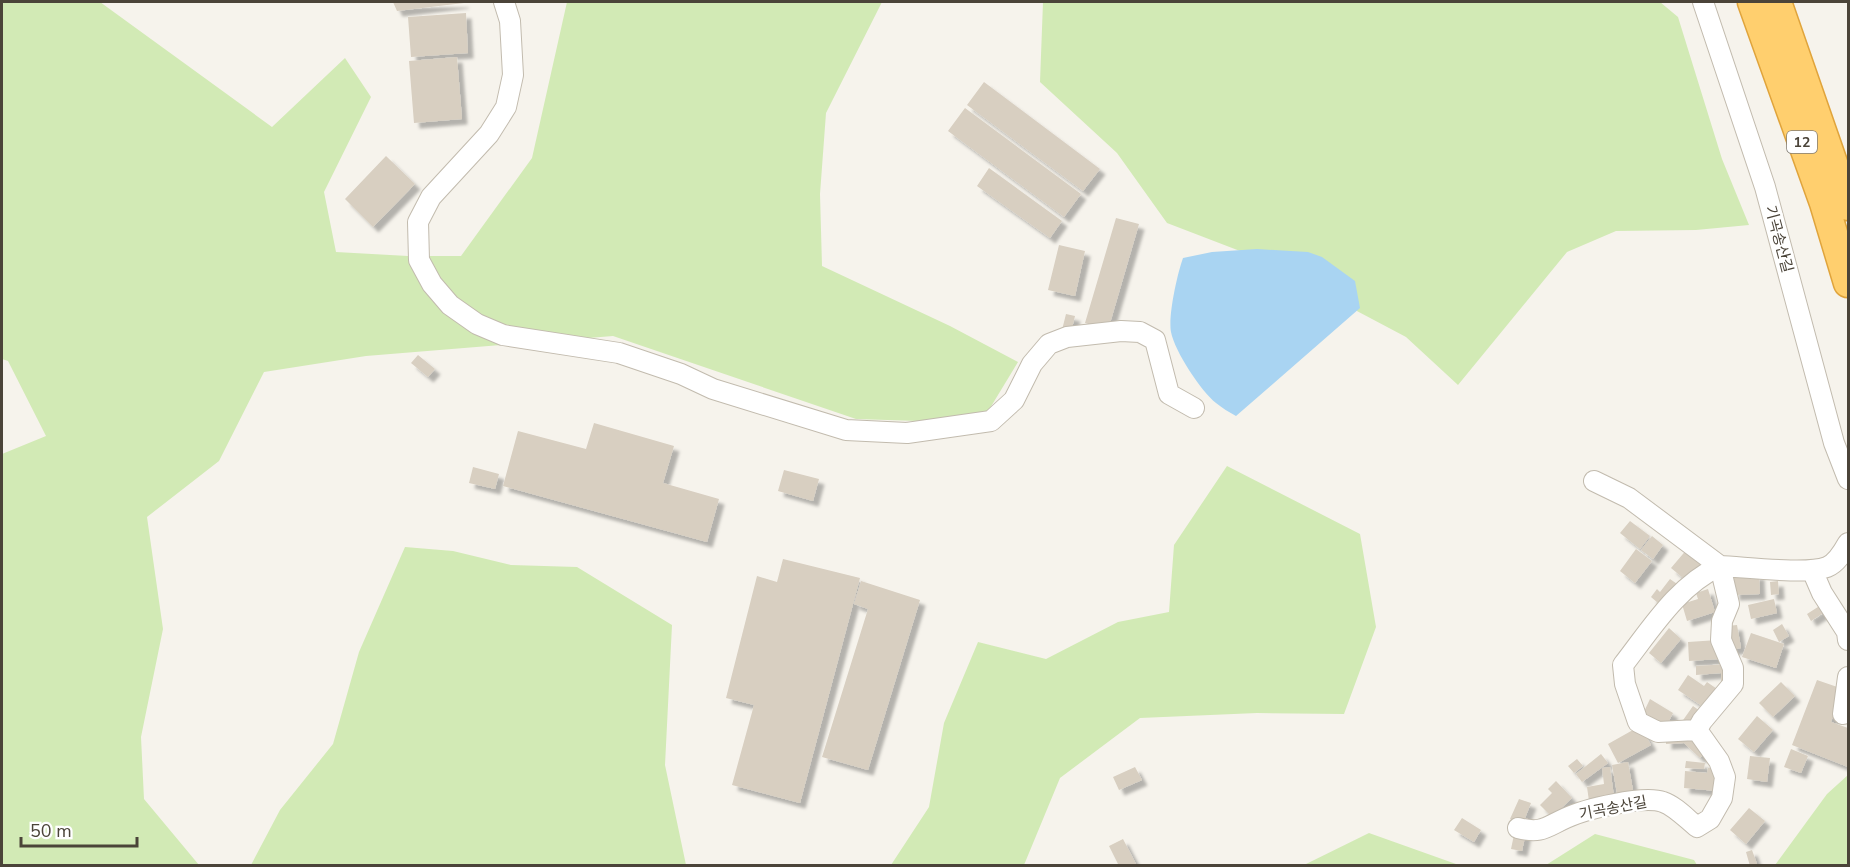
<svg xmlns="http://www.w3.org/2000/svg" width="1850" height="867" font-family="'Nunito Sans','Noto Sans KR',sans-serif">
	<style>
		.green { fill: #d2eab5 }
		.water { fill: #a9d4f2 }
		.building { fill: #d8cfc1; filter: url(#shadow) }
		.lines { fill: none; stroke-linecap: round; stroke-linejoin: round }
		.minor-casing { stroke: #c2bbae; stroke-width: 22 }
		.highway-casing { stroke: #e0a43c; stroke-width: 31 }
		.minor { stroke: #fff; stroke-width: 20 }
		.highway { stroke: #ffcf6e; stroke-width: 28 }
		.labels { text-anchor: middle; dominant-baseline: central; stroke-width: 5; stroke-linejoin: round; paint-order: stroke }
		.shield { fill: #fff; stroke: #817c74; stroke-width: 1.5 }
		.shield-label { font-size: 14px; font-weight: bold; fill: #4b4439 }
		.street-label { font-size: 15px; fill: #4b4439; stroke: #fff }
	</style>
	<defs>
		<filter id="shadow"><feDropShadow dx="5.5" dy="5.5" stdDeviation="1.5" flood-color="#0004"/></filter>
	</defs>
	<rect width="100%" height="100%" fill="#f6f3ec"/>
	<path class="green" d="M2 2H100L272 127 345 58 371 97 324 192 336 252 408 256H461L532 158 567 2H882L826 113 820 194 822 266 950 326 1018 362 981 423 856 419 613 336 366 356 264 372 219 461 147 517 163 629 141 737 144 799 199 865H2V454L46 436 8 361 2 359Z
		M1043 2H1660L1678 17 1722 159 1749 225 1696 230 1616 231 1567 252 1458 385 1406 337 1253 256 1167 223 1117 153 1040 82Z
		M1227 466 1360 534 1376 627 1344 714 1257 713 1140 718 1060 778 1024 865H891L929 807 944 723 978 642 1046 659 1118 622 1169 612 1174 545Z
		M405 547 453 551 511 565 577 567 672 625 665 765 686 865H251L280 810 333 744 359 652Z
		M1848 775V865H1775L1827 794Z
		M1369 833 1456 864 1458 865H1304Z
		M1595 834 1694 860 1697 865H1546Z"/>
	<path class="water" d="M1257 249 1308 252 1322 257 1355 281 1360 308 1236 416C1229 412 1222 408 1216 403 1201 391 1175 352 1171 332 1168 316 1177 275 1183 258L1212 252Z"/>
	<path class="building" d="M393 2H463L464 3 397 11Z
		M466 13 468 53 411 57 408 17Z
		M457 57 462 119 414 123 409 61Z
		M984 82 1100 169 1083 191 967 105Z
		M965 108 1081 194 1064 217 948 131Z
		M386 156 415 184 373 227 345 199Z
		M989 168 1062 221 1050 238 977 186Z
		M1116 218 1139 224 1108 330 1085 323Z
		M1059 245 1085 251 1075 296 1048 290Z
		M1066 314 1075 316 1071 332 1062 330Z
		M418 355 435 369 428 377 411 363Z
		M594 423 674 446 663 483 719 499 707 542 503 486 518 431 586 449Z
		M473 467 499 474 495 489 469 483Z
		M784 470 819 479 813 501 778 491Z
		M1630 521 1650 536 1640 549 1620 533Z
		M1652 536 1663 545 1653 559 1641 550Z
		M1688 548 1708 563 1688 582 1671 568Z
		M1636 549 1652 561 1635 583 1620 571Z
		M783 559 860 578 800 803 732 785 754 705 726 698 757 576 777 582Z
		M1759 574 1760 594 1734 595V575Z
		M1670 579 1680 586 1664 608 1651 597 1657 589 1660 592Z
		M861 581 920 600 868 770 822 757 868 609 854 604Z
		M1778 581 1779 594 1771 595 1770 582Z
		M1708 589 1715 612 1687 621 1682 604 1698 599 1696 593Z
		M1774 599 1777 613 1751 619 1748 605Z
		M1821 605 1825 612 1811 621 1807 614Z
		M1782 624 1789 636 1779 642 1773 630Z
		M1737 625 1741 648 1730 650 1727 626Z
		M1669 628 1681 639 1661 663 1649 653Z
		M1751 633 1784 644 1776 668 1742 657Z
		M1718 640 1719 659 1689 661 1688 642Z
		M1729 664 1730 683 1721 684V673L1696 675V666Z
		M1688 675 1704 686 1707 682 1717 689 1705 708 1678 690Z
		M1817 680 1843 689 1831 722 1848 728V767L1792 745Z
		M1781 682 1795 696 1773 717 1759 703Z
		M1650 699 1673 713 1665 729 1641 718Z
		M1693 706 1703 713 1690 730 1681 723Z
		M1757 716 1773 730 1754 752 1738 739Z
		M1640 726 1651 745 1618 763 1608 744Z
		M1691 733 1708 749 1700 758 1684 743 1666 744V734Z
		M1791 749 1808 756 1801 773 1784 767Z
		M1601 754 1608 763 1582 782 1576 774Z
		M1750 756 1770 758 1767 782 1747 779Z
		M1577 759 1583 766 1574 773 1568 766Z
		M1686 761 1705 763 1704 769 1685 768Z
		M1628 762 1634 796 1618 799 1612 765Z
		M1135 767 1142 780 1119 790 1113 777Z
		M1610 767 1614 797 1589 801 1587 787 1604 784 1602 768Z
		M1708 768H1719L1717 791 1684 788 1685 771 1707 773Z
		M1556 781 1572 798 1552 817 1540 805 1552 793 1548 789Z
		M1519 799 1531 803 1525 818 1538 823 1532 828 1510 819Z
		M1749 808 1765 821 1746 844 1730 830Z
		M1462 818 1481 830 1474 842 1454 830Z
		M1515 830 1526 832 1522 851 1511 849Z
		M1123 839 1137 866H1119L1109 846Z
		M1752 850 1757 864 1750 866 1746 852Z"/>
	<g class="lines">
		<g class="minor-casing">
			<path id="minor" d="M504 2 510 21 513 75 506 107 489 134 431 197 418 222 419 260 432 284 450 305 477 324 503 335 619 353 681 374 713 389 846 430 907 433 991 421 1014 400 1032 364 1049 344 1067 337 1121 331 1140 332 1155 340 1169 394 1194 408
				M1703 2 1765 187 1834 443 1848 479
				M1594 481 1629 498 1720 566C1678 585 1651 629 1623 665L1625 684 1638 722 1658 732 1697 730
				M1812 570 1822 593 1847 632 1848 640
				M1843 714 1848 677
				M1518 828C1542 834 1546 827 1566 818 1585 809 1644 795 1663 802 1675 806 1687 819 1697 827L1710 819 1722 798 1725 777 1719 761 1697 730 1702 721 1733 684V668L1721 640 1722 621 1729 604 1720 566C1745 567 1807 575 1827 567 1837 563 1843 552 1848 543"/>
		</g>
		<g class="highway-casing">
			<path id="highway" d="M1752 2 1824 203 1848 283
				M1777 2 1848 206"/>
		</g>
		<use href="#minor" class="minor"/>
		<use href="#highway" class="highway"/>
	</g>
	<g class="labels">
		<rect class="shield" x="1787" y="131" width="30" height="22" rx="4.5"/>
		<g class="shield-label">
			<text x="1802" y="142">12</text>
		</g>
		<g class="street-label">
			<text transform="translate(1779 239) rotate(75)">기곡송산길</text>
			<text transform="translate(1613 808) rotate(-11)">기곡송산길</text>
		</g>
	</g>
	<rect width="1850" height="867" fill="none" stroke="#4b4439" stroke-width="6"/>
	<path d="M21 837v9h116v-9" fill="none" stroke="#4b4439" stroke-width="3"/>
	<text x="30" y="837" font-size="18" fill="#4b4439" stroke="#ffffff" stroke-width="4.5" paint-order="stroke">50 m</text>
</svg>
